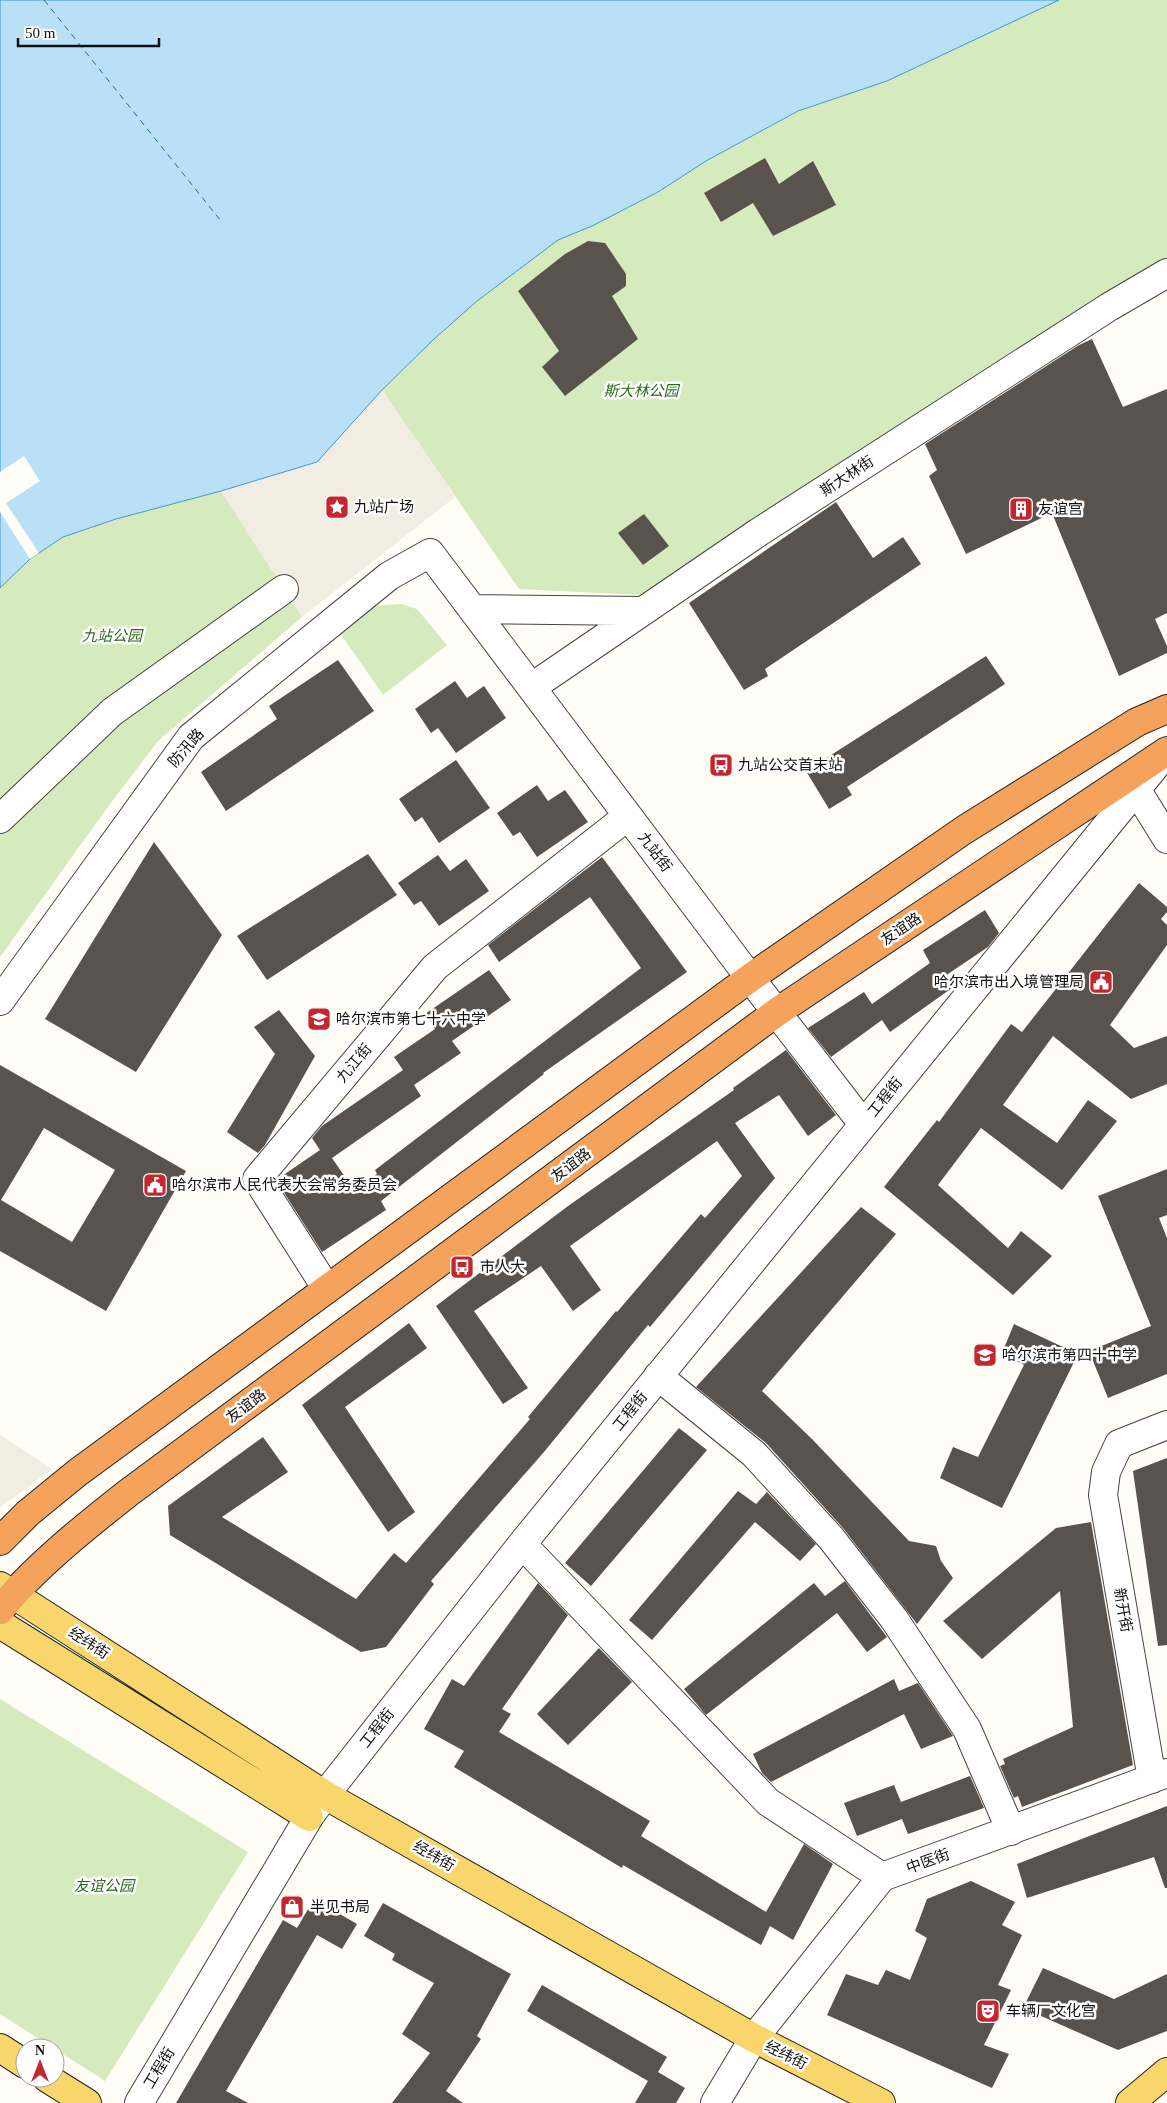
<svg xmlns="http://www.w3.org/2000/svg" width="1167" height="2103" font-family="'Times New Roman','Noto Sans SC',serif">
	<style>
		.green { fill: #d5ebbd }
		.plaza { fill: #f1ede2 }
		.water { fill: #b9e0f7; stroke: #3f96cf }
		.pier { fill: #fffdf5 }
		.lines { fill: none; stroke-linecap: round; stroke-linejoin: round }
		.ferry { stroke: #1768a6; stroke-width: 1; stroke-dasharray: 6 5; stroke-linecap: butt }
		.building { fill: #5a524d; fill-rule: evenodd }
		.minor-casing { stroke: #444; stroke-width: 30 }
		.major-casing { stroke: #222; stroke-width: 30 }
		.highway-casing { stroke: #222; stroke-width: 30 }
		.minor { stroke: #fff; stroke-width: 28 }
		.major { stroke: #f9d66b; stroke-width: 28 }
		.highway { stroke: #f5a25d; stroke-width: 28 }
		.labels { text-anchor: middle; dominant-baseline: central; stroke-width: 5; stroke-linejoin: round; paint-order: stroke }
		.park-label { font-size: 15px; font-style: italic; fill: #2f6b1f; stroke: #fff }
		.street-label { font-size: 15px; fill: #111; stroke: #fff }
		.poi-label { font-size: 15px; fill: #111; stroke: #fff; text-anchor: start }
	</style>
	<rect width="100%" height="100%" fill="#fffdf5"/>
	<path class="green" d="M1059 0H1167V258L1107 294 641 595 519 589 382 390 433 340 477 301 558 240 592 226 658 192 706 161 799 111 887 81Z
		M221 491 302 617 158 741 110 804 0 957V588L30 559 63 537 116 519Z
		M402 604 417 609 447 645 383 695 338 630 370 606Z
		M0 1699 248 1852 105 2081 0 2014Z"/>
	<path class="plaza" d="M382 390 455 497 302 617 221 491 317 462Z
		M0 1435 53 1469 0 1507Z"/>
	<path class="water" d="M0 0H1059L887 81 798 111 706 161 658 192 592 226 558 240 477 301 433 340 382 390 317 462 221 491 116 519 63 537 30 559 0 588Z"/>
	<path class="pier" d="M24 456 40 481 6 503 39 553 30 559 0 512V472Z"/>
	<g class="lines">
		<path class="ferry" d="M44 0 221 221"/>
	</g>
	<path class="building" d="M765 158 779 184 813 161 836 205 773 236 753 203 721 222 704 193Z
		M588 241 605 243 626 274V286L612 296 638 339 565 396 542 367 559 351 518 291 565 254Z
		M1092 339 1123 407 1167 389V613L1155 619 1167 646V653L1119 676 1052 513 966 554 929 476 937 470 925 444 1079 345Z
		M836 502 873 558 903 537 921 564 765 669 768 676 744 690 689 603Z
		M644 514 669 546 643 565 618 533Z
		M986 656 1005 684 847 787 852 795 829 809 806 771Z
		M338 660 374 711 226 811 201 772 277 719 269 706Z
		M455 681 467 698 484 686 506 718 456 753 438 728 431 733 415 709Z
		M456 760 490 808 439 843 422 817 415 822 399 799Z
		M537 785 548 801 565 790 588 822 537 857 520 832 513 836 497 813Z
		M154 842 222 935 136 1072 45 1019Z
		M368 854 397 895 267 980 237 936Z
		M438 855 450 871 466 859 489 891 439 926 421 901 414 905 398 883Z
		M602 857 687 972 543 1073 544 1074 381 1201 386 1210 322 1252 276 1180 320 1150 312 1138 322 1126 403 1070 394 1057 435 1029 425 1014 489 970 511 1000 452 1041 461 1053 414 1085 421 1096 332 1158 354 1190 377 1174 375 1170 641 968 590 897 499 962 488 945Z
		M1139 883 1167 907V912L1161 919 1167 925V945L1110 1025 1134 1048 1167 1036V1084L1131 1099 1053 1036 1003 1105 1057 1143 1088 1100 1117 1121 1062 1190 981 1128 938 1185 1008 1248 1021 1231 1052 1256 1013 1295 884 1187 937 1120 939 1122 1011 1024 1022 1032Z
		M985 910 999 933 988 947 945 976 952 988 890 1032 882 1020 831 1057 808 1028 864 992 872 1004 930 963 923 950Z
		M279 1010 315 1056 265 1145 258 1153 227 1132 275 1054 254 1027Z
		M786 1050 836 1115 808 1136 779 1095 735 1123 775 1178 650 1327 648 1325 544 1452 431 1581 434 1584 386 1647 361 1652 170 1535 168 1506 263 1437 288 1472 222 1517 356 1599 394 1553 406 1563 530 1419 528 1417 616 1311 617 1312 701 1214 705 1218 742 1176 717 1141 570 1246 601 1290 573 1311 541 1266 474 1311 528 1388 503 1404 436 1306 568 1206 734 1090 733 1088Z
		M0 1065 186 1171 106 1311 0 1251ZM44 1128 115 1170 72 1242 1 1200Z
		M1167 1169V1215L1159 1218 1167 1238V1374L1108 1398 1089 1351 1151 1326 1098 1196Z
		M861 1207 896 1234 762 1391 813 1440 909 1541 936 1546 941 1561 953 1578 917 1624 843 1528 766 1443 696 1387Z
		M409 1323 427 1348 345 1407 415 1512 388 1532 302 1405Z
		M1014 1324 1078 1354 1002 1508 940 1478 953 1447 978 1457 1024 1365 1002 1353Z
		M679 1428 707 1450 591 1586 565 1563Z
		M1167 1458V1645L1158 1646 1133 1471Z
		M738 1491 756 1504 767 1492 816 1544 800 1561 755 1522 652 1640 629 1620Z
		M1091 1522 1133 1765 1022 1807 1018 1796 1014 1798 1000 1766 1005 1764 1003 1759 1073 1727 1060 1591 982 1659 943 1621 1056 1528Z
		M845 1581 887 1637 867 1652 837 1613 706 1715 684 1689 814 1583 825 1596Z
		M538 1583 568 1615 502 1709 511 1714 499 1732 650 1821 641 1836 766 1912 804 1844 833 1864 793 1940 770 1926 761 1945 623 1865 622 1868 454 1767 464 1751 424 1729 452 1679 464 1686Z
		M599 1648 632 1682 568 1745 537 1714Z
		M894 1679 899 1691 918 1683 953 1736 921 1749 904 1714 771 1782 762 1773 753 1754Z
		M970 1776 984 1808 908 1834 902 1819 857 1836 844 1803 894 1785 901 1802Z
		M1167 1806V1888H1165L1154 1857 1027 1898 1017 1864Z
		M971 1881 1015 1902 1002 1925 1022 1935 998 1985 1011 1990 984 2045 1009 2054 992 2088 827 2015 846 1974 878 1985 886 1970 910 1980 927 1938 915 1931 927 1899Z
		M314 1899 357 1924 342 1949 317 1935 226 2091 248 2103H176L283 1920 297 1928Z
		M383 1903 511 1974 477 2036 481 2039 446 2091 463 2103H392L430 2053 402 2034 434 1983 392 1960 395 1954 364 1936Z
		M1043 1968 1114 1999 1167 1974V2031L1118 2050 1023 2008Z
		M542 1985 667 2057 658 2072 685 2088 676 2103H635L648 2081 527 2011Z"/>
	<g class="lines">
		<g class="minor-casing">
			<path id="minor" d="M472 609 643 611
				M532 687 759 532 1109 307 1167 273
				M1136 789 1167 839
				M0 819 112 712 284 589
				M0 1001 191 737 389 576 430 553 750 978 863 1124
				M327 1289 257 1179 435 967 628 816
				M658 1376 754 1454 831 1538 894 1619 967 1729 1011 1831
				M522 1544 768 1802 882 1877
				M1152 1779 1103 1495 1106 1472 1119 1444 1167 1425
				M139 2103 309 1817 325 1795 522 1544 1161 759
				M715 2103 754 2038 882 1877 1167 1773"/>
		</g>
		<g class="major-casing">
			<path id="major" d="M0 1586 325 1795 754 2038 881 2103
				M0 1624 309 1817
				M0 2048 25 2064
				M47 2078 87 2103
				M1130 2103 1167 2072"/>
		</g>
		<g class="highway-casing">
			<path id="highway" d="M0 1541 28 1513 77 1473 750 978 964 830 1137 722 1167 709
				M0 1610C33 1568 85 1527 128 1493L777 1012 1167 751"/>
		</g>
		<use href="#minor" class="minor"/>
		<use href="#major" class="major"/>
		<use href="#highway" class="highway"/>
	</g>
	<defs>
		<g id="sight-square" transform="scale(1.25)"><rect x="-9" y="-9" width="18" height="18" rx="4" fill="#c4262e" stroke="#fff"/><path d="M0-6L1.8-2.2L6-1.7L2.9 1.2L3.7 5.4L0 3.3L-3.7 5.4L-2.9 1.2L-6-1.7L-1.8-2.2Z" fill="#fff"/></g>
		<g id="building-square" transform="scale(1.25)"><rect x="-9" y="-9" width="18" height="18" rx="4" fill="#c4262e" stroke="#fff"/><path d="M-4-6H4V6H1V3H-1V6H-4ZM-2.5-4.3h1.7v1.8h-1.7ZM.8-4.3h1.7v1.8H.8ZM-2.5-1h1.7V.8h-1.7ZM.8-1h1.7V.8H.8Z" fill="#fff"/></g>
		<g id="bus-square" transform="scale(1.25)"><rect x="-9" y="-9" width="18" height="18" rx="4" fill="#c4262e" stroke="#fff"/><path d="M-5-6H5V4H4V6H2V4H-2V6H-4V4H-5ZM-3.5-4V0h7V-4ZM-3.5 1.2v1.5H-2V1.2ZM2 1.2v1.5H3.5V1.2Z" fill="#fff"/></g>
		<g id="civic-square" transform="scale(1.25)"><rect x="-9" y="-9" width="18" height="18" rx="4" fill="#c4262e" stroke="#fff"/><path d="M-.6-6.5H3V-4.5H.6V-3L4-1V1h2V6H-6V1h2V-1L-.6-3ZM-1.2 2.5V6h2.4V2.5Z" fill="#fff"/></g>
		<g id="school-square" transform="scale(1.25)"><rect x="-9" y="-9" width="18" height="18" rx="4" fill="#c4262e" stroke="#fff"/><path d="M0-5L7-2L0 1L-7-2ZM-4 1L0 2.5L4 1V4Q0 6-4 4Z" fill="#fff"/></g>
		<g id="shop-square" transform="scale(1.25)"><rect x="-9" y="-9" width="18" height="18" rx="4" fill="#c4262e" stroke="#fff"/><path d="M-5-2.5h2.3a2.7 3.5 0 0 1 5.4 0H5L5.5 6h-11ZM-1.5-2.5h3a1.5 2.3 0 0 0-3 0Z" fill="#fff"/></g>
		<g id="theatre-square" transform="scale(1.25)"><rect x="-9" y="-9" width="18" height="18" rx="4" fill="#c4262e" stroke="#fff"/><path d="M-5-5.5Q0-4 5-5.5V0Q5 5 0 6Q-5 5-5 0ZM-3.3-2.5H-1v1.5H-3.3ZM1-2.5H3.3v1.5H1ZM-2.8 1Q0 5.5 2.8 1Z" fill="#fff"/></g>
	</defs>
	<g fill-rule="evenodd">
		<use href="#sight-square" x="337" y="507"/>
		<use href="#building-square" x="1021" y="509"/>
		<use href="#bus-square" x="721" y="765"/>
		<use href="#civic-square" x="1101" y="982"/>
		<use href="#school-square" x="319" y="1019"/>
		<use href="#civic-square" x="155" y="1185"/>
		<use href="#bus-square" x="462" y="1267"/>
		<use href="#school-square" x="985" y="1355"/>
		<use href="#shop-square" x="292" y="1907"/>
		<use href="#theatre-square" x="988" y="2011"/>
	</g>
	<g class="labels">
		<g class="park-label">
			<text x="641" y="391">斯大林公园</text>
			<text x="112" y="636">九站公园</text>
			<text x="104" y="1886">友谊公园</text>
		</g>
		<g class="street-label">
			<text transform="translate(847 476) rotate(-33)">斯大林街</text>
			<text transform="translate(186 748) rotate(-49)">防汛路</text>
			<text transform="translate(655 852) rotate(53)">九站街</text>
			<text transform="translate(901 929) rotate(-34)">友谊路</text>
			<text transform="translate(354 1063) rotate(-50)">九江街</text>
			<text transform="translate(885 1097) rotate(-51)">工程街</text>
			<text transform="translate(571 1165) rotate(-37)">友谊路</text>
			<text transform="translate(246 1406) rotate(-37)">友谊路</text>
			<text transform="translate(630 1411) rotate(-51)">工程街</text>
			<text transform="translate(1123 1610) rotate(80)">新开街</text>
			<text transform="translate(89 1643) rotate(33)">经纬街</text>
			<text transform="translate(377 1728) rotate(-52)">工程街</text>
			<text transform="translate(434 1856) rotate(30)">经纬街</text>
			<text transform="translate(928 1861) rotate(-20)">中医街</text>
			<text transform="translate(786 2055) rotate(27)">经纬街</text>
			<text transform="translate(159 2068) rotate(-59)">工程街</text>
		</g>
		<g class="poi-label">
			<text x="354" y="507">九站广场</text>
			<text x="1038" y="509">友谊宫</text>
			<text x="738" y="765">九站公交首末站</text>
			<text x="1084" y="982" text-anchor="end">哈尔滨市出入境管理局</text>
			<text x="336" y="1019">哈尔滨市第七十六中学</text>
			<text x="172" y="1185">哈尔滨市人民代表大会常务委员会</text>
			<text x="480" y="1267">市人大</text>
			<text x="1002" y="1355">哈尔滨市第四十中学</text>
			<text x="310" y="1907">半见书局</text>
			<text x="1006" y="2011">车辆厂文化宫</text>
		</g>
	</g>
	<g transform="translate(40 2063)"><circle r="24" fill="#ffffff" stroke="#a0a0a0"/>
	<path d="M0-4L9 19L0 12L-9 19Z" fill="#c4262e"/>
	<text y="-8" font-size="14" font-weight="bold" text-anchor="middle" fill="#111111">N</text>
	</g>
	<path d="M18 38v8h141v-8" fill="none" stroke="#111111" stroke-width="2.5"/>
	<text x="25" y="38" font-size="15" fill="#111111" stroke="#ffffff" stroke-width="4" paint-order="stroke">50 m</text>
</svg>
